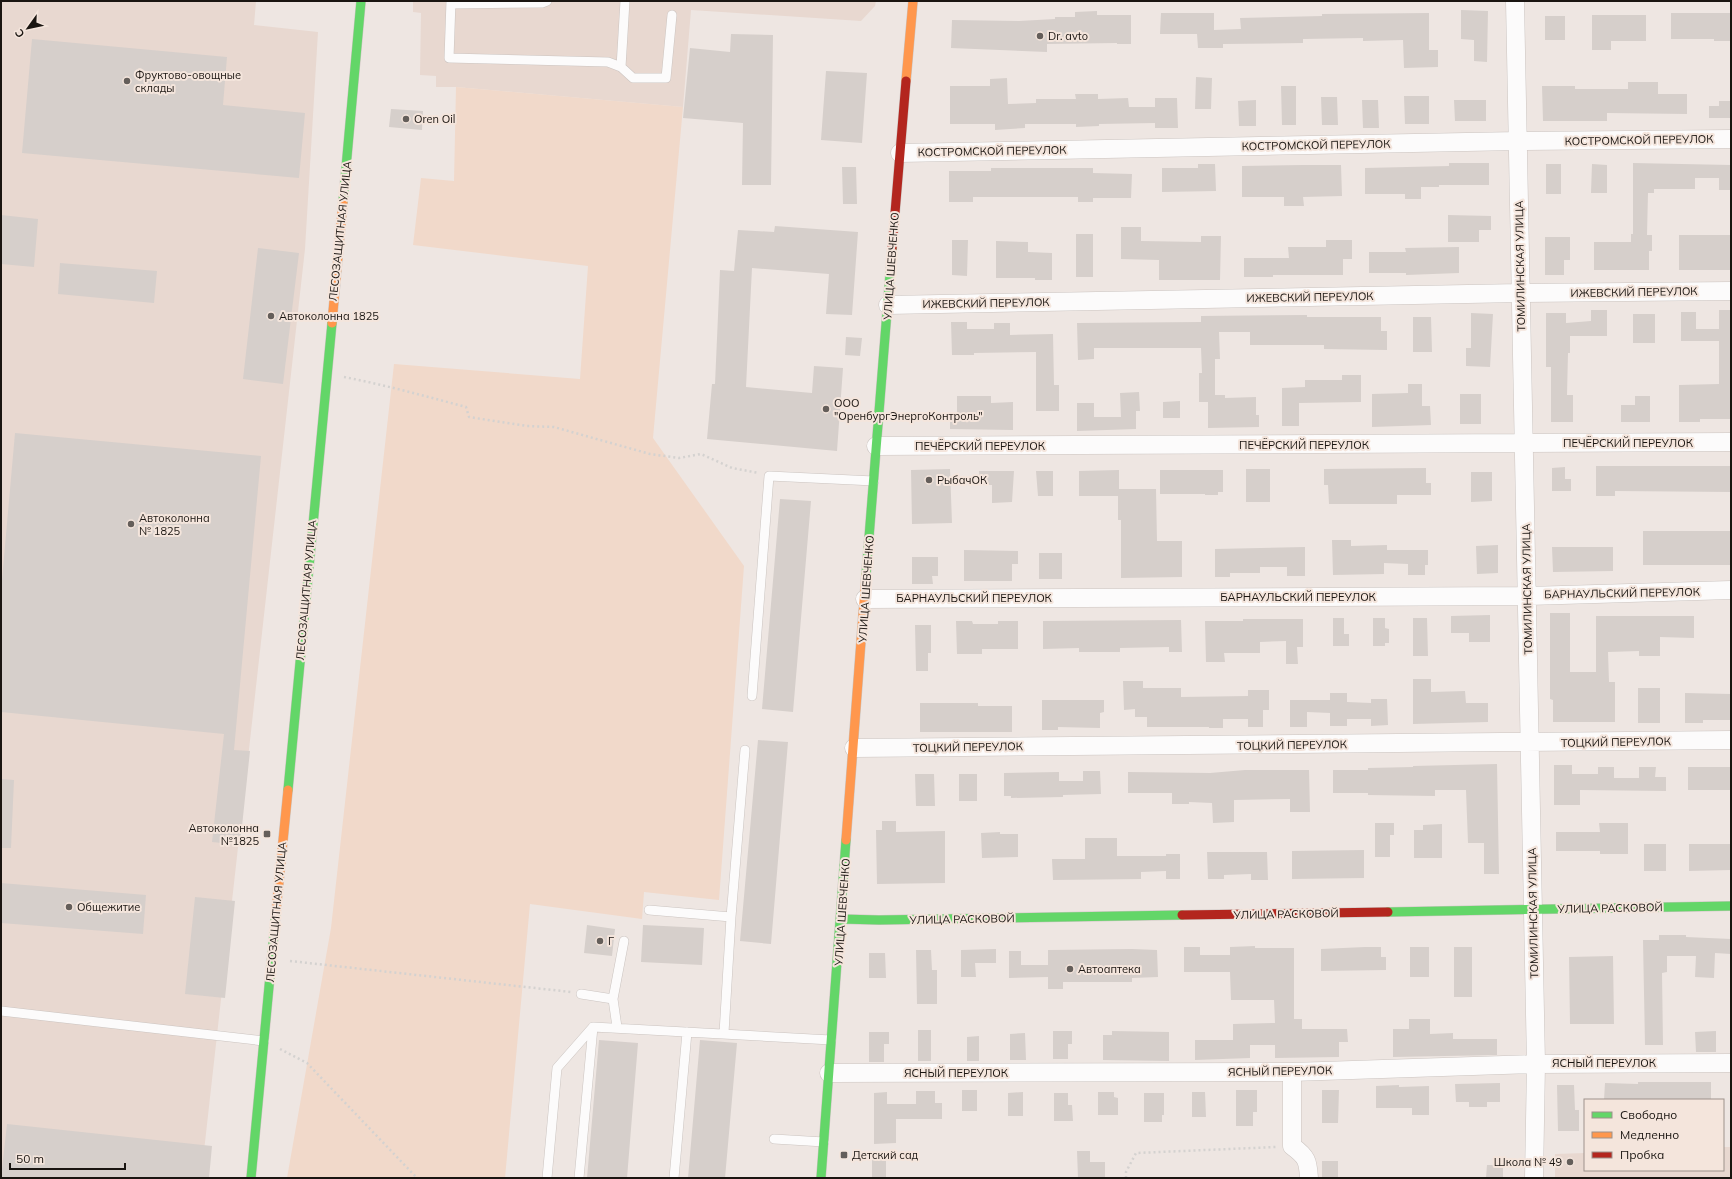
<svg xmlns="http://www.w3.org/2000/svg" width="1732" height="1179" font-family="Mulish,sans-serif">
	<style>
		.built { fill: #e8d8d0 }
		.green { fill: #f1d9ca }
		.building { fill: #d6cfcb }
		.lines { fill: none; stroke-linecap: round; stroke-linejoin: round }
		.lane-casing { stroke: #cbc4c0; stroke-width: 10 }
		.street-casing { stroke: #cbc4c0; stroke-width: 19 }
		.fast-casing { stroke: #cbc4c0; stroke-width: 10 }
		.slow-casing { stroke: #cbc4c0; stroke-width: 10 }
		.jam-casing { stroke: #cbc4c0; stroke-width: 10 }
		.path { stroke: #d4d2d0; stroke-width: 2.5; stroke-dasharray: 2 3; stroke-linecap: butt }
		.lane { stroke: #fcfbfb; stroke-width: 9 }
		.street { stroke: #fcfbfb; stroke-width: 18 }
		.fast { stroke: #63d668; stroke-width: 9 }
		.slow { stroke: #ff974d; stroke-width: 9 }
		.jam { stroke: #b3261e; stroke-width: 9 }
		.poi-dot { fill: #645e5a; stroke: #f4e5dc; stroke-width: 1.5 }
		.labels { text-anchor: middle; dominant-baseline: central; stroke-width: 4; stroke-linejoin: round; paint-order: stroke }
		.poi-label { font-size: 11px; fill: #1a1511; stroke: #f4e5dc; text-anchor: start }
		.street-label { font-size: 11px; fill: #1a1511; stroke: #f4e5dc }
	</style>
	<rect width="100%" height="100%" fill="#eee6e2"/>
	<path class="built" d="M1 1H256L254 25 318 32 305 249 201 1178H1Z
		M413 1H876L875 6 861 21 691 10 683 107 456 87H436V76L420 75 421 13 413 12Z
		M1723 1147H1731V1178H1555V1154L1585 1153V1170H1723Z"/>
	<path class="green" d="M456 87 683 107 653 438 744 566 719 900 644 892 642 919 530 904 505 1178H287L331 928 394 364 580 379 588 266 413 245 421 178 454 181Z"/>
	<path class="building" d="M1461 10 1488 11 1487 62 1474 61V40L1461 39Z
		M1097 11V15H1131V44H1117V43L1047 44V52L951 48 952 20 1019 21 1055 19V17H1075V12Z
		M1161 13H1214V30L1241 29 1240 18 1322 16V14L1429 13V50H1438V67L1404 68 1403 40 1363 41V38L1303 39V43L1223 44V48H1198L1197 34H1160Z
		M1671 13H1731V41H1714V39H1671Z
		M1592 15H1646V41H1611V50H1592Z
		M1545 16H1565V40H1545Z
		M731 34 773 35 771 185H742L743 123 683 118 690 48 730 52Z
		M32 39 227 57 223 105 305 113 299 178 22 153Z
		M826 71 867 73 862 143 821 140Z
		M1196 77 1212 78 1211 109H1195Z
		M1007 78 1008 104 1036 103V99H1076L1075 94H1098V99L1128 98 1129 107H1155V98H1177L1178 128H1155V123L1099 124V126L1076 127V124H1025V128L995 130V124H950V86H990V79Z
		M1628 82H1658V94H1687V114L1607 113V121H1543L1542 86H1575V89H1628Z
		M1281 86H1296V125H1282Z
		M1404 96H1429V124H1405Z
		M1321 97H1337L1338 125H1322Z
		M1256 100V126H1239L1238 101Z
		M1362 100H1378L1379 128H1363Z
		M1454 100H1486V121H1455Z
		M1719 101H1731V118H1709V106H1719Z
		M391 109 423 111 422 130 389 127Z
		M1449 163H1489V185H1439V187H1421V199H1405V194H1365V168L1449 166Z
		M1633 163 1731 165V190H1719V178H1695V189H1654V193H1648L1647 235H1652V251H1649V270H1594V242H1631V234H1633Z
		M1198 164H1215L1216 191 1162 192V168H1198Z
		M1546 164H1561V194H1546Z
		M1592 164 1607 165V193H1591Z
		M1303 165H1341L1342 196 1303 197 1304 206H1284V197H1242V166Z
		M842 167H856L857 204H843Z
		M991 168H1093V173L1132 174 1131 198H1093V202H1078V197H973V202H949V171H991Z
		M1 215 38 219 34 267 1 264Z
		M1448 215 1491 216V230H1479V242H1448Z
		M775 226 858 232 852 315 826 314 829 274 752 268 746 387 812 393 814 366 843 368 837 451 707 439 712 384H715L720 270 734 271 738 230 774 232Z
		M1121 227H1141V241L1201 242V236H1221L1220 280H1159V260L1121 259Z
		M1076 234H1093V277H1076Z
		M1679 235H1731V270H1679Z
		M1545 237H1570V260H1564V275H1545Z
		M952 240H968L967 276 952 275Z
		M1326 240H1352V259H1343V275H1273V277H1244V258H1289L1288 247H1326Z
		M996 241 1028 242V252L1052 253V280H1035V278H996Z
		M1459 247V273L1406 275V273H1369V252H1406L1405 248Z
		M258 248 299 253 283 384 243 379Z
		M60 263 157 271 154 303 58 294Z
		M1591 310H1607V336H1570V353H1568L1567 395H1573V422H1551V367H1546V313H1566V323L1591 321Z
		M1719 310H1731V419H1700V422H1679V385L1719 384V341H1681V312H1696V329H1719Z
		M1471 313 1493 314 1490 367 1466 366V348H1471Z
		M1633 314H1655V343H1633Z
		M1307 315V317H1381V331H1387V350L1324 349V345H1250V332H1219L1220 359H1215V395H1225V398L1256 397V415H1259V427L1208 428V402H1199V373H1202L1201 348H1094V359L1078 360 1077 323 1201 322V316Z
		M1413 317H1431L1432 352H1413Z
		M951 322H967V329H994V323H1010V335L1053 334 1054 385H1059V411H1036V352L974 353V355H952Z
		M846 337 862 338 860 356 845 355Z
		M1342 375H1361V402L1299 403V426H1282V388L1305 387V380H1342Z
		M1408 384H1422V406H1430L1431 425 1372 427V394L1408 393Z
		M1139 392 1140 411H1136V429L1077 431V403H1094V417H1121L1120 393Z
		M1460 394H1481V424H1460Z
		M957 396H991V403L1013 402V430L950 429V414H957Z
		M1635 396H1650V422H1621V405H1635Z
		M1180 401V418H1163V402Z
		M15 433 261 456 234 750 250 751 240 845 212 842 224 734 1 712V591Z
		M1596 466H1731V492L1615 491V496H1596Z
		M1565 467V479H1571V491H1552V468Z
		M1426 468V483H1431V495H1397V504H1329L1328 485H1324V469Z
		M950 469 952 523 912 524 911 470Z
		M1246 469H1270V502H1246Z
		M1119 470V489H1156L1157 541H1182V577L1121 578V520H1118V496H1079V471Z
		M1160 470H1223V492H1218V495H1205V494H1160Z
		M979 471H1014L1012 502 992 503V485H980Z
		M1036 471H1053V496H1038Z
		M1471 472H1492V501L1471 502Z
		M780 499 811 501 793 712 762 709Z
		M1643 531H1731V565H1643Z
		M1332 540H1351V546L1387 545V550H1428V565H1425V575H1408V564L1384 563V574L1333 575Z
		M1498 545V573L1477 574 1476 546Z
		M1305 547V576H1287V567H1260V573H1230V577H1215V549Z
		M1552 547H1613V571L1553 572Z
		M964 550 1018 551V564H1012V581H964Z
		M1039 553H1062V579H1039Z
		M912 557H938V576H932L933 584H912Z
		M1550 613H1570V672H1596V616H1694V638L1660 637V656H1639V651L1608 652 1609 682H1615V722H1553V700L1550 699Z
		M1490 615V642H1469V633H1451V616Z
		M1333 618H1344V634H1349V646H1333Z
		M1373 618H1385V628L1389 629V643H1385V646H1373Z
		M1413 618H1427L1428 656H1413Z
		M1243 619H1303V647H1297L1298 664H1286V641L1260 642V653H1224L1225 662H1206L1205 621H1243Z
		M1181 620 1182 652H1169V647L1120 648V652H1079V648L1043 649V621Z
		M956 621H972L973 624H998V621H1018V649H982V654H957Z
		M915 625H931V653H928V671H916Z
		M1413 679H1431V692L1465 691 1466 703H1488V722L1413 724Z
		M1123 681H1143V688H1181V697L1248 696V690H1269V710H1263V727H1248V719H1223V728H1209V727H1147V717H1135V709L1124 710Z
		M1638 688H1660V723H1638Z
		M1330 693H1347V702L1371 703V699H1387L1388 725 1371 726V719H1347V726H1330V713L1307 712V727H1290V700H1330Z
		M1685 693 1731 694V720H1703V723H1685Z
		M1042 700H1104V712L1100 713V728L1058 727V730H1042Z
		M920 703H978V706H1012V732H920Z
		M758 740 788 742 771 944 740 941Z
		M1497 764 1499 874H1484V843H1468L1466 790H1435V796L1368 795V793H1333V770H1368V768L1413 767V766Z
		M1554 765H1572V774H1598V767H1614V778H1639V767H1656L1655 777H1666V791L1580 790V805H1554Z
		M1688 767H1731V790H1688Z
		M1245 770H1309L1310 812H1290V799L1234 800V822L1213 823 1212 803 1189 802V804H1172V793H1128V772L1210 773Z
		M1083 771H1100L1101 794 1063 795V797L1011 798V796H1004V773L1059 772V781H1083Z
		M915 774H934L935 806H916Z
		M959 774H977V801H959Z
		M1 779 14 780 11 848H1Z
		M882 821H896V832L945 831V883L877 884 876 830H882Z
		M1375 823H1394V835H1390V857H1375Z
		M1599 823H1628V854H1600V851H1556V832H1600Z
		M1442 824V858H1414V830H1423V825Z
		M1000 832V834H1018V857L982 858 981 833Z
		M1085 838H1117V856H1166V854H1180V879H1166V871L1141 872V879L1053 880 1052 859H1085Z
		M1644 844H1666V871H1644Z
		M1689 844H1731V870L1689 871Z
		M1364 850V878L1292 879V851Z
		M1207 852H1267L1268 880H1251V874L1224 875V879H1208Z
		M1 883 146 895 143 934 1 923Z
		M195 897 235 901 225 998 185 994Z
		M587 925 615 929 612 956 584 953Z
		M643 925 704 928 702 965 641 962Z
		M1659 935H1686V937L1731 939V954L1715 953 1714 978 1695 977 1696 956H1667V972L1662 973 1663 1045H1645L1643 940H1659Z
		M1255 946V948H1294V1019H1302V1029H1347L1348 1042H1339V1057L1275 1058V1045H1250V1058L1195 1060V1040H1233V1024L1275 1023 1274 1000H1231L1230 972H1184V947H1200V955H1230V947Z
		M1365 947H1381V957H1386V970L1321 971V949Z
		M1410 947H1429V977H1410Z
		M1454 947H1472V997H1454Z
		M996 949V963H975L976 977H961V950Z
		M1132 949 1157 950 1158 977 1132 978V982H1063V989H1048V977L1009 978V951H1021V965H1048V950Z
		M916 950H931L932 970H937V1004H917Z
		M869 953H885L886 978H869Z
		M1613 956 1614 1024H1570L1569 957Z
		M1409 1019H1430V1034L1453 1033V1039H1497V1055L1393 1057V1029H1409Z
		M918 1030H931V1061H918Z
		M1053 1031H1072V1044H1068V1059H1053Z
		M1112 1031 1169 1032V1061L1103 1060V1035H1112Z
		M1716 1031V1052H1696L1695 1032Z
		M869 1032H889V1044H884V1062H869Z
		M1025 1033 1026 1060H1010V1034Z
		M979 1036V1061H967V1037Z
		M599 1040 638 1043 627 1178H587Z
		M700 1040 737 1043 725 1178H688Z
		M1638 1082H1711V1100H1604L1605 1083 1638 1084Z
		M1500 1083V1102H1487V1107H1469V1102H1456L1455 1084Z
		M1399 1085V1087L1429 1086V1115H1412V1108H1376V1086Z
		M1557 1085H1574L1575 1110H1579V1131H1558Z
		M962 1090H977V1111H962Z
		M1236 1090H1257V1112H1253V1126H1236Z
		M1322 1090H1339L1338 1123H1322Z
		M916 1091H935V1103H942V1119H896V1143L874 1144V1093L887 1092V1104H916Z
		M1023 1092V1116H1008V1093Z
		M1098 1092H1114V1097L1118 1098V1115H1098Z
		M1192 1092H1205L1206 1117H1192Z
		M1054 1093H1068V1105H1072L1073 1121H1054Z
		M1144 1093H1164V1115H1162V1122H1144Z
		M7 1124 212 1146 209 1178H1Z
		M1077 1151H1090V1162H1105V1178H1078Z
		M872 1158H886V1178H872Z
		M1322 1161H1338V1178H1322Z
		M1487 1165H1503V1178H1486Z"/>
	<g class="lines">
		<g class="lane-casing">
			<path id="lane" d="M451 1 449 58 608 62 621 67
				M625 1 621 67 633 78H666L672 15
				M451 4 542 3 547 1
				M752 696 769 476 874 481
				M649 910 731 917
				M581 994 613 999 617 1027
				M613 999 624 941
				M1 1011 264 1041
				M724 1033 731 917 745 750
				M774 1139 824 1142
				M547 1178 557 1068 593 1027
				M579 1178 593 1027 831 1040
				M674 1178 687 1032"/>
		</g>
		<g class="street-casing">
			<path id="street" d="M1515 1 1536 1064 1534 1178
				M900 153 1518 141 1731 139
				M888 305 1520 293 1731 291
				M876 446 1731 442
				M865 599 1528 596 1731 590
				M854 748 1731 740
				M1292 1072V1146C1307 1157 1308 1161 1309 1178
				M829 1073 1292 1072 1536 1064 1731 1063"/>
		</g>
		<g class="fast-casing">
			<path id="fast" d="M343 201 361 1
				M866 575 892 249
				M288 790 332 323
				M1388 912 1731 906
				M841 919 879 920 1182 915
				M251 1178 276 912
				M821 1178 846 840"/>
		</g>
		<g class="slow-casing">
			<path id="slow" d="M906 81 913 1
				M332 323 343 201
				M846 840 866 575
				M276 912 288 790"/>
		</g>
		<g class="jam-casing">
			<path id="jam" d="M892 249 906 81
				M1182 915 1388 912"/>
		</g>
		<path class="path" d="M344 377C385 385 425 396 466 407L469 417 527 426 554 427 650 454 679 458 701 454 732 468 759 473
			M290 961 571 992
			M280 1049 307 1063 417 1178
			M1126 1178V1172L1136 1153 1276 1147"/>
		<use href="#lane" class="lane"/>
		<use href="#street" class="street"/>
		<use href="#fast" class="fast"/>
		<use href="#slow" class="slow"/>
		<use href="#jam" class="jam"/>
	</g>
	<g class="poi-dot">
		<circle cx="1040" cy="36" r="4"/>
		<circle cx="127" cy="81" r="4"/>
		<circle cx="406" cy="119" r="4"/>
		<circle cx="271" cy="316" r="4"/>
		<circle cx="826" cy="409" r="4"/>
		<circle cx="929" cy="480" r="4"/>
		<circle cx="131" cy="524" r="4"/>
		<rect x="263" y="830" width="8" height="8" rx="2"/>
		<circle cx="69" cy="907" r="4"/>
		<circle cx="600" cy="941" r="4"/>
		<circle cx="1070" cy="969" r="4"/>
		<rect x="840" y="1151" width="8" height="8" rx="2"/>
		<circle cx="1570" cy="1162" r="4"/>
	</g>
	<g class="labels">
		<g class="poi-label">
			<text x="1048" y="36">Dr. avto</text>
			<text x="135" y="75">Фруктово-овощные<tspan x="135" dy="13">склады</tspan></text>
			<text x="414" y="119">Oren Oil</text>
			<text x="279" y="316">Автоколонна 1825</text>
			<text x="834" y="403">ООО<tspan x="834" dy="13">"ОренбургЭнергоКонтроль"</tspan></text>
			<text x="937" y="480">РыбачОК</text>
			<text x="139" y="518">Автоколонна<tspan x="139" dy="13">№ 1825</tspan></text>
			<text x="259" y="828" text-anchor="end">Автоколонна<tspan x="259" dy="13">№1825</tspan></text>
			<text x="77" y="907">Общежитие</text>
			<text x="608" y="941">Г</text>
			<text x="1078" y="969">Автоаптека</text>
			<text x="852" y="1155">Детский сад</text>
			<text x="1562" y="1162" text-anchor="end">Школа № 49</text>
		</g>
		<g class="street-label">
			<text transform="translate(1639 140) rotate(-1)">КОСТРОМСКОЙ ПЕРЕУЛОК</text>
			<text transform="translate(1316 145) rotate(-1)">КОСТРОМСКОЙ ПЕРЕУЛОК</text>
			<text transform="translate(992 151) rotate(-1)">КОСТРОМСКОЙ ПЕРЕУЛОК</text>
			<text transform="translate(340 231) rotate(-84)">ЛЕСОЗАЩИТНАЯ УЛИЦА</text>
			<text transform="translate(891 266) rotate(-86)">УЛИЦА ШЕВЧЕНКО</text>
			<text transform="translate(1520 266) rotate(-91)">ТОМИЛИНСКАЯ УЛИЦА</text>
			<text transform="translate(1634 292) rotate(-1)">ИЖЕВСКИЙ ПЕРЕУЛОК</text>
			<text transform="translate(1310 297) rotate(-1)">ИЖЕВСКИЙ ПЕРЕУЛОК</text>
			<text transform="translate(986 303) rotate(-1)">ИЖЕВСКИЙ ПЕРЕУЛОК</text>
			<text x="1628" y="443">ПЕЧЁРСКИЙ ПЕРЕУЛОК</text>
			<text x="1304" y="445">ПЕЧЁРСКИЙ ПЕРЕУЛОК</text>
			<text x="980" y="446">ПЕЧЁРСКИЙ ПЕРЕУЛОК</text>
			<text transform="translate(866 589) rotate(-86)">УЛИЦА ШЕВЧЕНКО</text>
			<text transform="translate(1527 589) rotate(-91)">ТОМИЛИНСКАЯ УЛИЦА</text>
			<text transform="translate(306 590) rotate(-85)">ЛЕСОЗАЩИТНАЯ УЛИЦА</text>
			<text transform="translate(1622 593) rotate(-1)">БАРНАУЛЬСКИЙ ПЕРЕУЛОК</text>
			<text x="1298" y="597">БАРНАУЛЬСКИЙ ПЕРЕУЛОК</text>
			<text x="974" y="598">БАРНАУЛЬСКИЙ ПЕРЕУЛОК</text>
			<text transform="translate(1616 742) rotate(-1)">ТОЦКИЙ ПЕРЕУЛОК</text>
			<text transform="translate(1292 745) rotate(-1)">ТОЦКИЙ ПЕРЕУЛОК</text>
			<text transform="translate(968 747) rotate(-1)">ТОЦКИЙ ПЕРЕУЛОК</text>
			<text transform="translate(1610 908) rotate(-1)">УЛИЦА РАСКОВОЙ</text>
			<text transform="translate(276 912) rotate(-85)">ЛЕСОЗАЩИТНАЯ УЛИЦА</text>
			<text transform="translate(842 912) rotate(-86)">УЛИЦА ШЕВЧЕНКО</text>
			<text transform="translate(1533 913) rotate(-91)">ТОМИЛИНСКАЯ УЛИЦА</text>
			<text transform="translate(1286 914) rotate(-1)">УЛИЦА РАСКОВОЙ</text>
			<text transform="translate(962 919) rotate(-1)">УЛИЦА РАСКОВОЙ</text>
			<text x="1604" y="1063">ЯСНЫЙ ПЕРЕУЛОК</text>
			<text transform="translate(1280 1071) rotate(-1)">ЯСНЫЙ ПЕРЕУЛОК</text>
			<text x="956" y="1073">ЯСНЫЙ ПЕРЕУЛОК</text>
		</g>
	</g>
	<rect width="1732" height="1179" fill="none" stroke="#1a1511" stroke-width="4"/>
	<rect x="1584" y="1099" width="140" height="72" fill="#f4e5dc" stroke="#9d928b"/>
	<rect x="1592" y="1112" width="20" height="6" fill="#63d668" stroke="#9d928b"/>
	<text x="1620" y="1119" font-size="12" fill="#1a1511">Свободно</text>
	<rect x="1592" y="1132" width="20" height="6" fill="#ff974d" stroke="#9d928b"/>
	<text x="1620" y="1139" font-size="12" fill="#1a1511">Медленно</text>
	<rect x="1592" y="1152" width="20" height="6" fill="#b3261e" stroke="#9d928b"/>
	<text x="1620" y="1159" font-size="12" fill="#1a1511">Пробка</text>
	<g transform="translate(28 28) rotate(237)" stroke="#f4e5dc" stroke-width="3" paint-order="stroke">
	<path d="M0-3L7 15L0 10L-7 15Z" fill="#1a1511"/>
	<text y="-6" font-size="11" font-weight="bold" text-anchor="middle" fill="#1a1511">С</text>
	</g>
	<path d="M10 1163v6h115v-6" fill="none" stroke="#1a1511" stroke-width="2"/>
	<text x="16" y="1163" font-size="12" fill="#1a1511" stroke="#f4e5dc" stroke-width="3" paint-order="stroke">50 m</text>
</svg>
